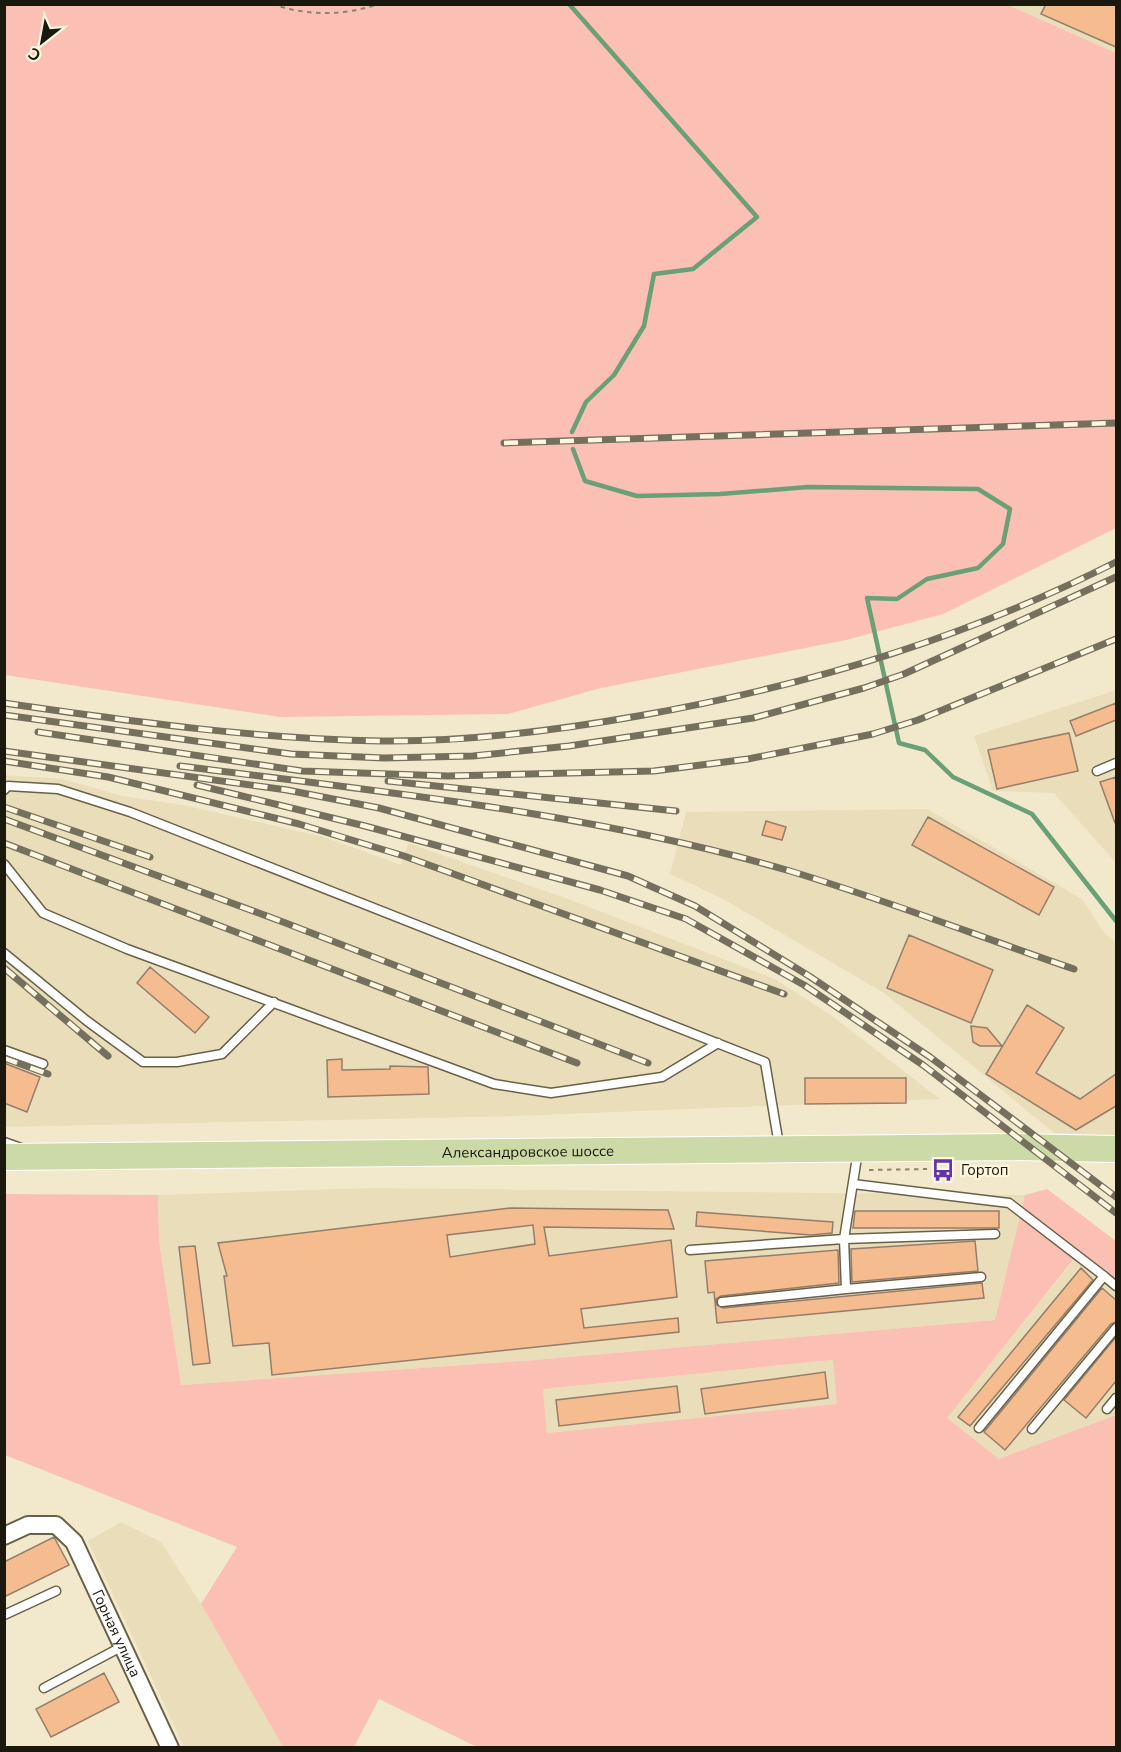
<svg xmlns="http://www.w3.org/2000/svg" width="1121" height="1752" font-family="'Nunito Sans',sans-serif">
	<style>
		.built { fill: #eadeba }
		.green { fill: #fcbfb4; fill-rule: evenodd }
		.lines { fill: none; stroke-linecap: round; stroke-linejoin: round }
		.stream { stroke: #69a076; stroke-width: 4.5 }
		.building { fill: #f5bd8f; stroke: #947d6b; stroke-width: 1.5; fill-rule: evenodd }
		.lane-casing { stroke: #696048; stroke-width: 11 }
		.street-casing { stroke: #696048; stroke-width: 20 }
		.primary-casing { stroke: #fff; stroke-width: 28 }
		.path { stroke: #89836f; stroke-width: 2; stroke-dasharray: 4.5 4.5; stroke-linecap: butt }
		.lane { stroke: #fff; stroke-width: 8 }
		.street { stroke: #fff; stroke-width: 16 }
		.primary { stroke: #cbdaa6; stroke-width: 26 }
		.rail-casing { stroke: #75705d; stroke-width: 7 }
		.rail { stroke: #fef6df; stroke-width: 4.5; stroke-dasharray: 14; stroke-linecap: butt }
		.labels { text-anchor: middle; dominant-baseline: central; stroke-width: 4.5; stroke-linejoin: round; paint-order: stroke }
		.street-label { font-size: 15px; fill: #1b180d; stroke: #fef6df }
		.poi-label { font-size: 15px; fill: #1b180d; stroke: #fef6df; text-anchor: start }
	</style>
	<rect width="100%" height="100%" fill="#f2e9cc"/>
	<path class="built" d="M1005 5H1116V53Z
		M1116 690V863L1054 793 993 791 974 736Z
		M4 775 63 779 122 796 183 805 324 837 401 865 408 843 571 900 775 979 832 1016 940 1099 516 1116 5 1127Z
		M927 809 1082 899 1105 934 1116 942V1136L1054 1133 884 993 723 899 670 874 686 812Z
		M371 1188 1025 1195 996 1320 535 1360 181 1385 159 1241 158 1195Z
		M1081 1251 1116 1278V1415L999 1459 946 1418Z
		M833 1360 838 1404 547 1433 543 1389Z
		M121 1522 161 1542 201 1604 283 1747H184L88 1541Z"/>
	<path class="green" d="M1005 4 1116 53V528L943 614 846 640 601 688 508 714 280 717 5 675V5Z
		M1047 1189 1116 1241V1278L1080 1251 947 1418 999 1459 1116 1415V1747H477L379 1699 354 1747H283L201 1604 237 1547 5 1455 4 1194 158 1195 159 1241 181 1385 535 1360 995 1320 1025 1195ZM833 1360 837 1404 547 1433 543 1389Z"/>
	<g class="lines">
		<path class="stream" d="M569 4 757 217 693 269 654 274 644 326 614 375 586 402 572 432
			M573 449 585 481 637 496 720 494 808 487 978 489 1010 509 1003 544 978 568 927 579 897 599 867 598 899 743 925 750 953 777 1032 814 1116 921"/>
	</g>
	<path class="building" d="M1046 4H1116V47L1041 14Z
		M1116 703V720L1076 736 1070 721Z
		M1069 733 1078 771 997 789 988 750Z
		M1116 777V823H1115L1100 782Z
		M928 817 1054 887 1039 915 912 845Z
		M766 821 786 827 782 840 762 835Z
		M909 935 993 970 971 1023 887 988Z
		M150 967 209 1017 195 1033 137 983Z
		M1027 1005 1064 1028 1036 1073 1080 1099 1116 1074V1106L1076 1130 986 1074Z
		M971 1026 987 1028 1002 1046H980L973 1042Z
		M342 1059V1070L390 1069V1066L428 1067 429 1094 328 1097 327 1060Z
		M4 1063 40 1077 27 1112 4 1103Z
		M805 1078H906V1103L805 1104Z
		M511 1208 668 1210 674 1229 544 1227 549 1256 671 1240 677 1297 581 1309 584 1328 678 1318 679 1332 272 1375 269 1343 233 1346 224 1276H227L218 1243ZM533 1225 535 1244 450 1257 447 1235Z
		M855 1211H999V1228H853Z
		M697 1212 833 1222 832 1233 811 1235 696 1226Z
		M975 1241 978 1271 852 1282 851 1249Z
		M195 1246 210 1363 193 1365 179 1247Z
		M838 1250 839 1283 721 1296 716 1299 717 1305 723 1308 982 1283 984 1298 717 1323 714 1292 708 1293 705 1261Z
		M1081 1268 1093 1280 970 1426 958 1417Z
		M1102 1288 1116 1300V1322L1111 1324 1005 1450 984 1432Z
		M1116 1337V1381L1086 1418 1064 1400Z
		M825 1372 828 1398 705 1414 701 1389Z
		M677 1386 680 1412 559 1426 556 1400Z
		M54 1537 69 1565 4 1597V1562Z
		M104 1673 119 1702 51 1737 36 1709Z"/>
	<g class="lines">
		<g class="lane-casing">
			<path id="lane" d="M1097 771 1116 763
				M4 790 8 786 58 789 130 812 765 1062 779 1145
				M4 864 43 913 127 949 494 1084 551 1093 662 1077 718 1043
				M4 953 87 1021 143 1062H177L222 1054 274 1002
				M4 1050 43 1064
				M4 1142 21 1148
				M858 1151 844 1239 846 1289 981 1277
				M853 1184 1009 1203 1104 1276 979 1428
				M690 1250 844 1239 995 1234
				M1104 1276 1116 1286
				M722 1302 846 1289
				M1107 1409 1116 1398
				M1032 1429 1116 1328
				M4 1615 56 1591
				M44 1688 123 1646"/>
		</g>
		<g class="street-casing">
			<g id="street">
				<path id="s1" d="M4 1536 28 1525H56L74 1542 170 1748"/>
			</g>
		</g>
		<g class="primary-casing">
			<g id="primary">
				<path id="s2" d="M4 1157 1010 1147 1116 1149"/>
			</g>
		</g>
		<path class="path" d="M272 4C307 16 344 16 378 4
			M869 1170 927 1169"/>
		<use href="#lane" class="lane"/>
		<use href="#street" class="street"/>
		<use href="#primary" class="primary"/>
		<g class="rail-casing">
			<path id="rail" d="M504 443 1116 423
				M4 703C130 721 254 739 381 741 467 742 553 731 638 716 803 687 966 638 1116 562
				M4 715 291 754 384 758 473 756 569 746 753 718 864 688 904 674 1116 577
				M38 732 302 771 448 776 654 771 748 759 873 734 918 720 1116 639
				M4 751 287 790 379 808 628 876 695 906 809 976 930 1057 1116 1197
				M4 761 108 777 299 824 404 856 784 994
				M180 766C384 792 593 813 790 871 886 900 980 937 1074 969
				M388 781 676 811
				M197 785 365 826 600 890 686 919 804 985 923 1065 1116 1213
				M4 807 150 857
				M4 819 283 922 648 1063
				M4 843 577 1063
				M4 968 108 1056
				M4 1058 48 1074"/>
		</g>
		<use href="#rail" class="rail"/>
	</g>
	<defs>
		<g id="bus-bare" transform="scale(1.8)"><path d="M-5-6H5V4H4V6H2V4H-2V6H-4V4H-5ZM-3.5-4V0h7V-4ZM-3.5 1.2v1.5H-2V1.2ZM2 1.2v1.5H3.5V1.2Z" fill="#6434ab" stroke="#fef6df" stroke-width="2.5" paint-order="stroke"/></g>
	</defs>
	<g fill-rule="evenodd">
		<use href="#bus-bare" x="943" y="1170"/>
	</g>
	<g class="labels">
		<g class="street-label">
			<text stroke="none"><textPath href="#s2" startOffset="524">Александровское шоссе</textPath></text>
			<text stroke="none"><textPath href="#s1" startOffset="180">Горная улица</textPath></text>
		</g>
		<g class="poi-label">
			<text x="961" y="1170">Гортоп</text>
		</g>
	</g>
	<rect width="1121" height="1752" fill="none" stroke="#1b180d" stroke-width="12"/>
	<g transform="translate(42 42) rotate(211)" stroke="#fef6df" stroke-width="4.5" paint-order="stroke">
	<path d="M0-4.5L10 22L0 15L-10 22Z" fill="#1b180d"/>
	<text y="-9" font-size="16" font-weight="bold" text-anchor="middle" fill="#1b180d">С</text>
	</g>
</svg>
